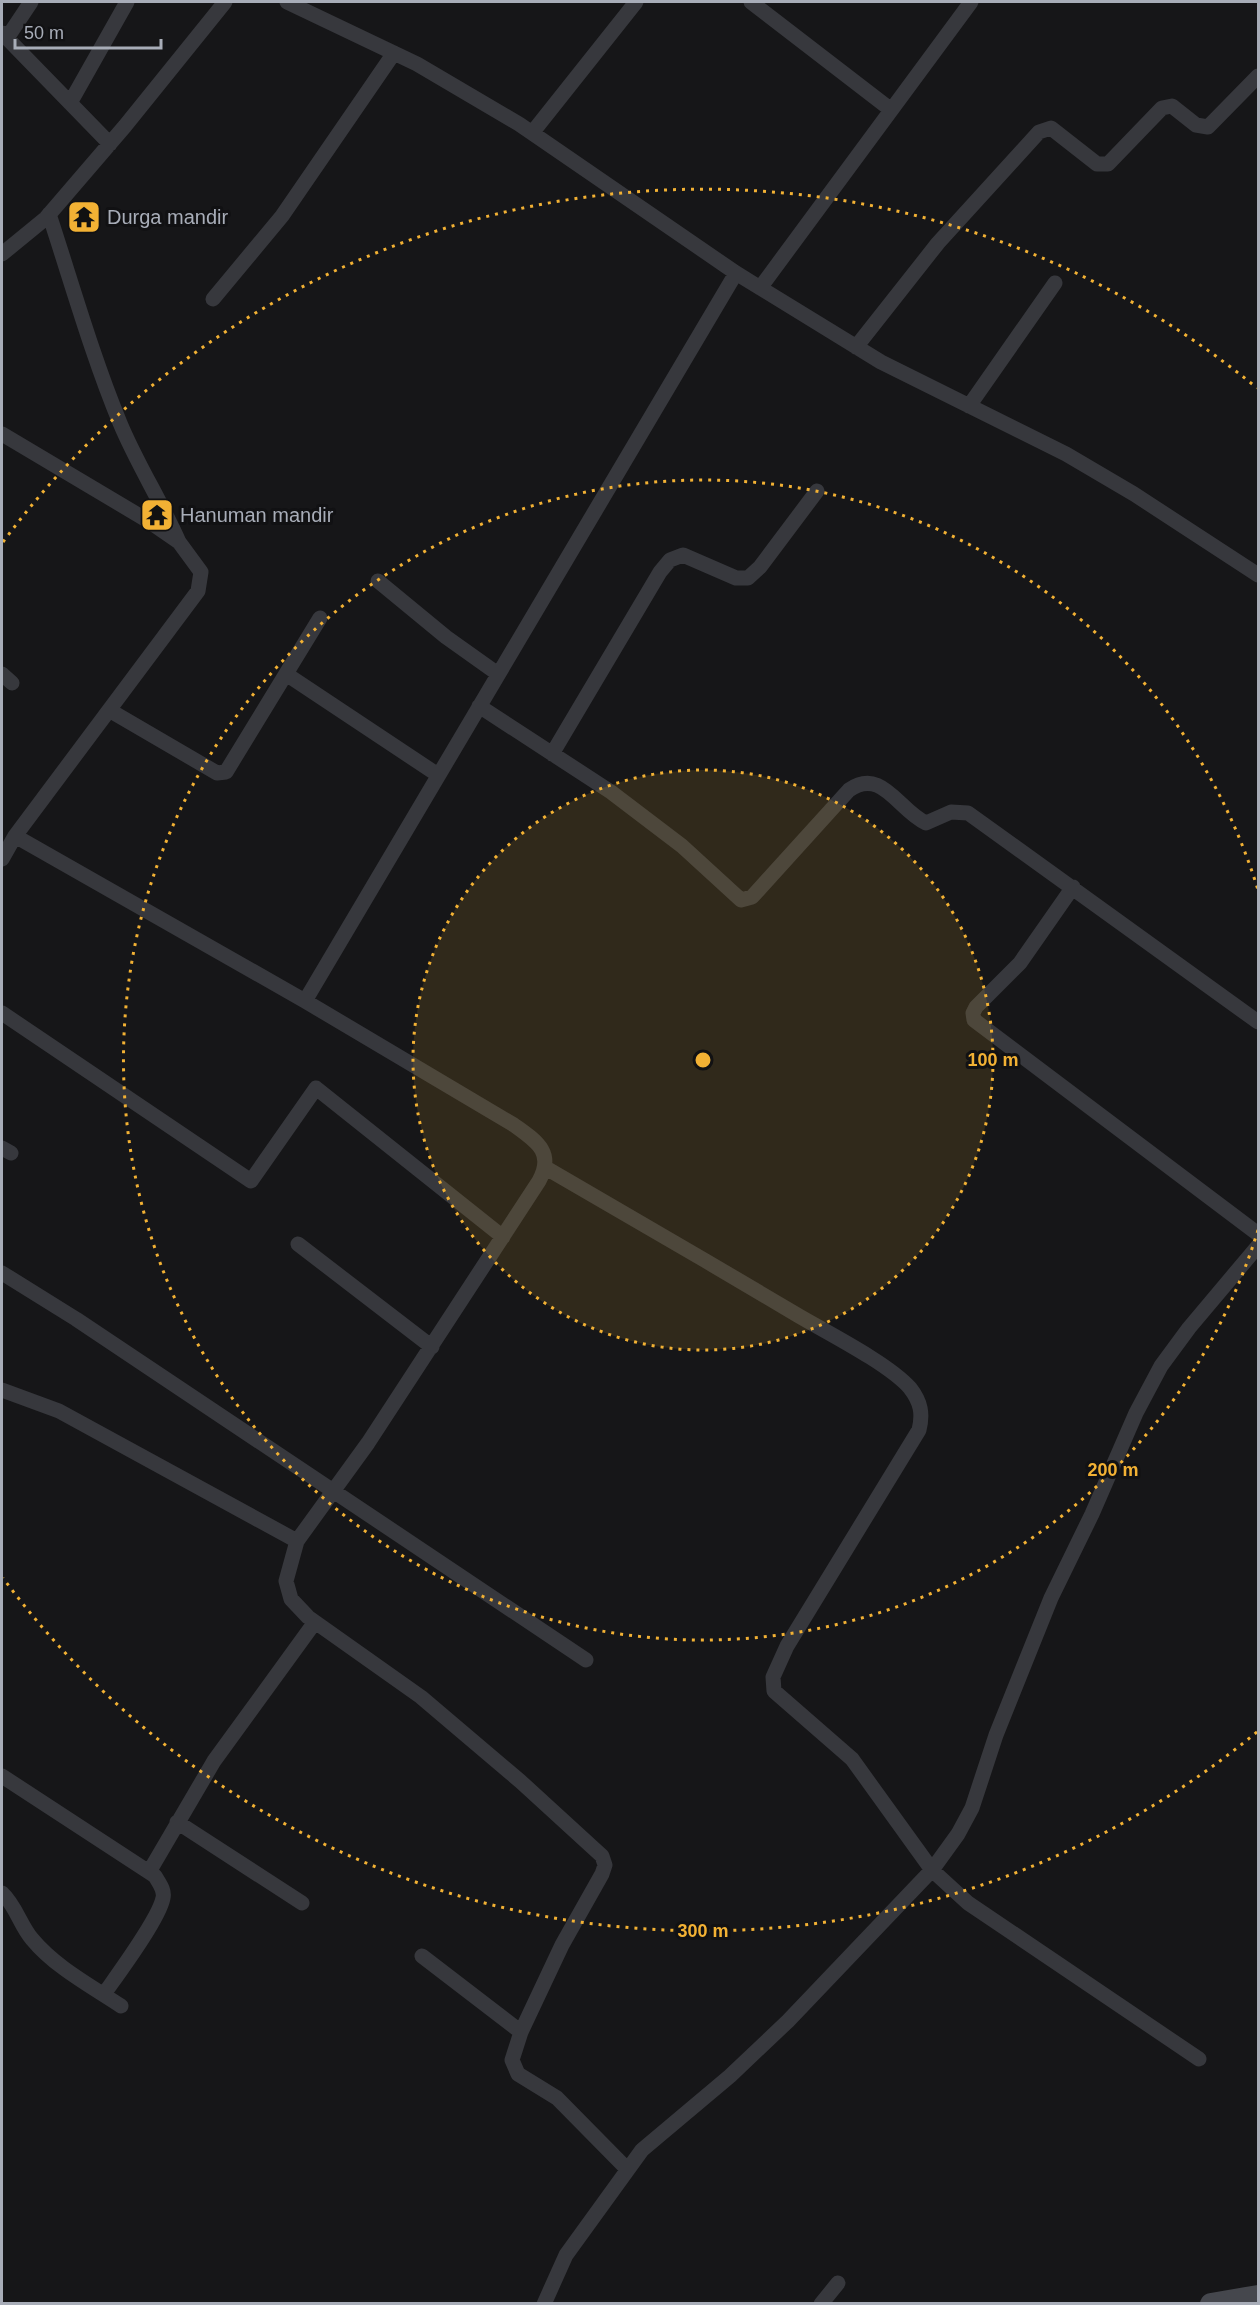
<svg xmlns="http://www.w3.org/2000/svg" width="1260" height="2305" font-family="Helvetica,sans-serif">
	<style>
		.lines { fill: none; stroke-linecap: round; stroke-linejoin: round }
		.street { stroke: #37383d; stroke-width: 15 }
		.secondary { stroke: #45474d; stroke-width: 22 }
		.ring { fill: none; stroke: #f2b134; stroke-width: 3; stroke-dasharray: 3 6 }
		.labels { text-anchor: middle; dominant-baseline: central; stroke-width: 6; stroke-linejoin: round; paint-order: stroke }
		.poi-label { font-size: 20px; fill: #a8adb8; stroke: #111113; text-anchor: start }
		.centre { fill: #f2b134; stroke: #111113; stroke-width: 3 }
		.ring-label { font-size: 18px; text-anchor: middle; font-weight: bold; fill: #f2b134; stroke: #111113; stroke-width: 6; stroke-linejoin: round; paint-order: stroke }
	</style>
	<rect width="100%" height="100%" fill="#161618"/>
	<g class="lines">
		<path class="street" d="M287 2 417 64 519 124 736 273 881 362 1066 454 1134 494 1258 575
			M751 2 890 109
			M2 33 110 144
			M7 38 31 2
			M70 103 127 2
			M532 133 636 2
			M49 214C72 284 92 355 120 423 137 464 161 501 179 542
			M2 254 46 218 125 126 225 2
			M760 288 971 2
			M213 299 282 216 394 53
			M856 347 938 243 1039 132 1051 128 1097 164H1108L1162 108 1172 106 1196 125 1208 127 1258 76
			M969 406 1055 283
			M2 434 150 522 179 542 201 572 198 591 15 836 2 859
			M378 581 446 637 498 674
			M2 674 12 683
			M286 674 438 775
			M479 706 611 792 682 846 741 900 752 897 849 790C882 767 898 810 926 823L951 812 968 813 1258 1022
			M109 710 217 773 226 772 320 618
			M552 754 660 572 670 560 683 555 736 578H748L760 567 817 491
			M15 836 305 1001 514 1125C536 1141 555 1152 539 1181L368 1443 297 1541 286 1581 291 1599 308 1617 421 1697 520 1781 602 1856 605 1865 602 1874 562 1945 521 2032 512 2060 518 2074 557 2098 627 2169
			M1073 887 1020 963 976 1007 973 1013 974 1020 1258 1234
			M305 1001 736 273
			M2 1013 251 1181 316 1088 503 1237
			M2 1148 11 1153
			M546 1168C631 1217 715 1266 799 1316 828 1333 889 1364 910 1388 921 1402 923 1414 919 1430L787 1646 773 1677 774 1691 852 1759 932 1870 968 1903 1199 2059
			M298 1244 432 1347
			M2 1273 76 1319 586 1660
			M2 1390 59 1411 297 1541
			M2 1776 155 1876C159 1883 165 1890 163 1898 159 1919 118 1974 104 1994
			M177 1822 302 1903
			M149 1872 214 1761 315 1622
			M2 1893C16 1906 20 1925 32 1939 55 1967 91 1986 121 2006
			M422 1956 521 2032
			M544 2304 566 2255 642 2150 730 2076 788 2021 932 1870 958 1834 972 1808 996 1735 1051 1598 1092 1514 1136 1413 1161 1366 1189 1328 1258 1246
			M821 2304 838 2283"/>
		<path class="secondary" d="M1211 2304 1258 2296"/>
	</g>
	<circle cx="703" cy="1060" r="290" fill="#f2b134" fill-opacity=".12"/>
	<g class="ring">
		<circle cx="703" cy="1060" r="290"/>
		<path d="M1258 1230A580 580 0 1 1 1258 890"/>
		<path d="M1257 1732A871 871 0 0 1 3 1578M3 542A871 871 0 0 1 1257 388"/>
	</g>
	<defs>
		<g id="temple-square" transform="scale(1.725)"><rect x="-9" y="-9" width="18" height="18" rx="4" fill="#f2b134" stroke="#111113"/><path d="M0-6L5-2H3V0L6.5 2.5H4V6H1.5V3h-3V6H-4V2.5H-6.5L-3 0V-2H-5Z" fill="#111"/></g>
	</defs>
	<g fill-rule="evenodd">
		<use href="#temple-square" x="84" y="217"/>
		<use href="#temple-square" x="157" y="515"/>
	</g>
	<g class="labels">
		<g class="poi-label">
			<text x="107" y="217">Durga mandir</text>
			<text x="180" y="515">Hanuman mandir</text>
		</g>
	</g>
	<circle cx="703" cy="1060" r="9" class="centre"/>
	<g class="ring-label">
		<text x="993" y="1066">100 m</text>
		<text x="1113" y="1476">200 m</text>
		<text x="703" y="1937">300 m</text>
	</g>
	<rect width="1260" height="2305" fill="none" stroke="#a8adb8" stroke-width="6"/>
	<path d="M15 39v9h146v-9" fill="none" stroke="#a8adb8" stroke-width="3"/>
	<text x="24" y="39" font-size="18" fill="#a8adb8" stroke="#111113" stroke-width="4.5" paint-order="stroke">50 m</text>
</svg>
